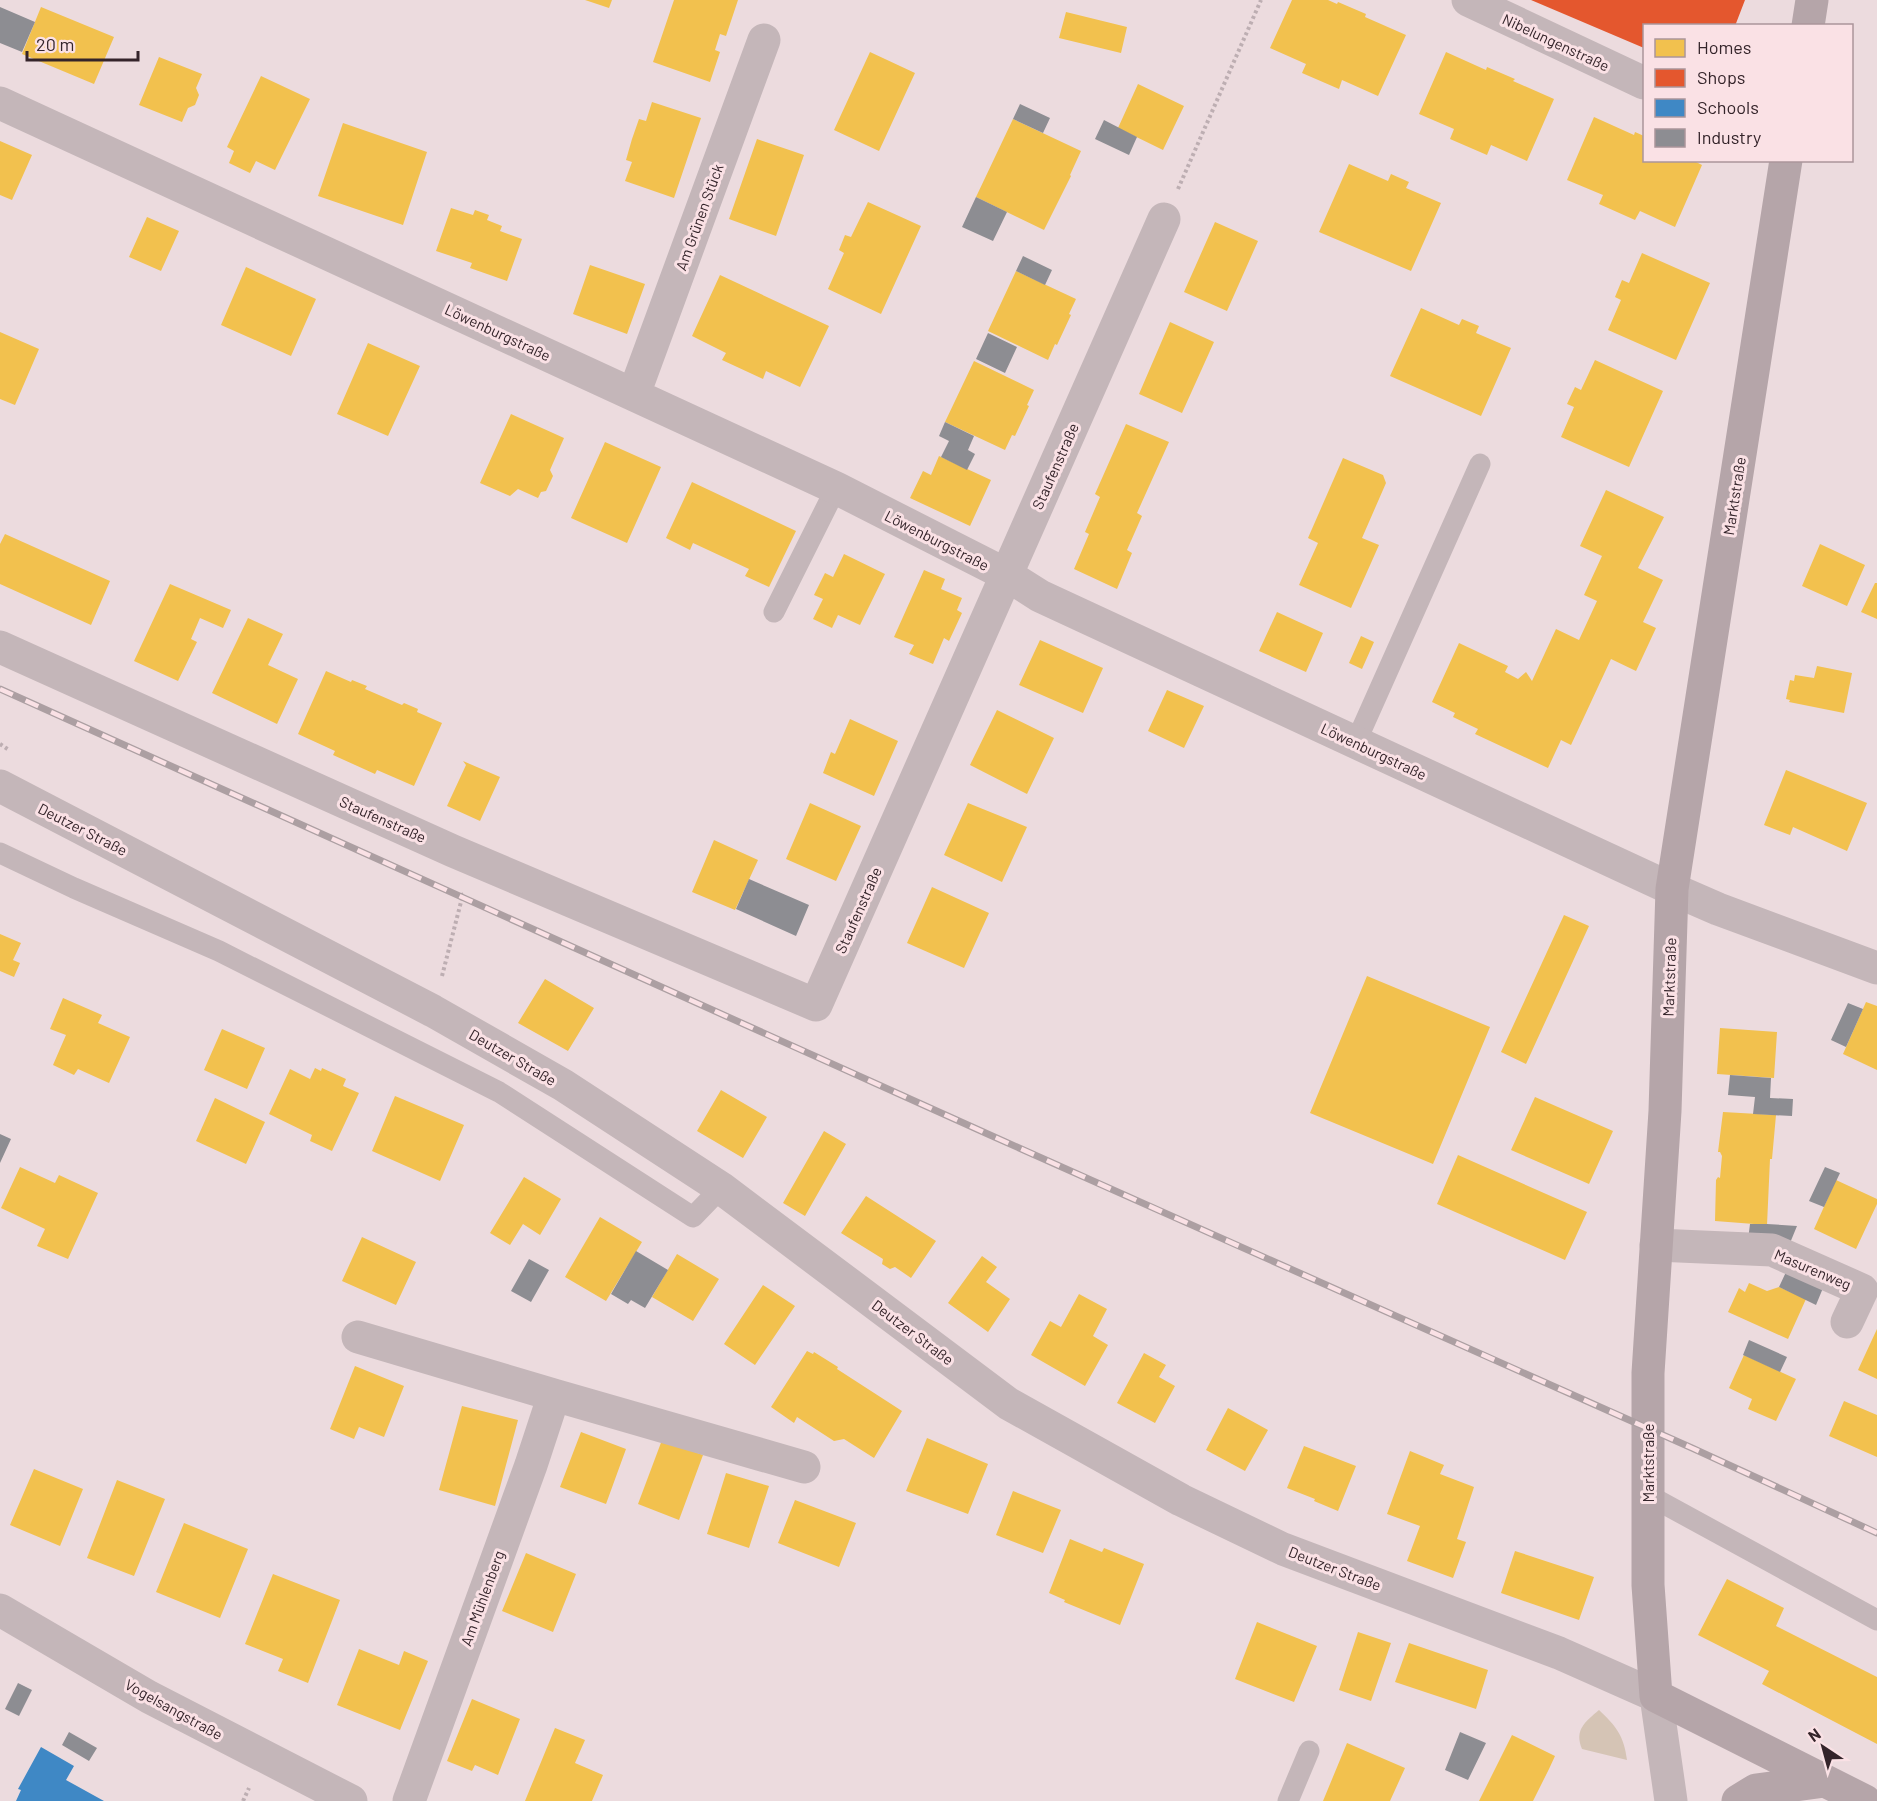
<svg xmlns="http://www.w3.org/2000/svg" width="1877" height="1801" font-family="Barlow,sans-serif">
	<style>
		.green { fill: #d5c4b5 }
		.homes { fill: #f2c14e }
		.shops { fill: #e4572e }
		.schools { fill: #3f88c5 }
		.industry { fill: #8d8d92 }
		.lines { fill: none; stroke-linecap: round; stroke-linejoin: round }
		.path { stroke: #bdaeb2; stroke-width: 4; stroke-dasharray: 3 3; stroke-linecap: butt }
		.service { stroke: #c4b6b9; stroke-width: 21 }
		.minor { stroke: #c4b6b9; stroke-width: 33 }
		.tertiary { stroke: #c4b6b9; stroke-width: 33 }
		.secondary { stroke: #b5a5a9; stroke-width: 33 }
		.rail-casing { stroke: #ac9fa2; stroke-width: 7 }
		.rail { stroke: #fae1e5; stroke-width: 4.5; stroke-dasharray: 14; stroke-linecap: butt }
		.labels { text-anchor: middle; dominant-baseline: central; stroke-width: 6; stroke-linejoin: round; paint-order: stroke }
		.street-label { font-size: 15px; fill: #34242a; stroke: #fae1e5 }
	</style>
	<rect width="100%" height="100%" fill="#ecdbde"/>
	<path class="green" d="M1599 1710C1616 1726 1624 1736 1627 1760L1582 1749C1574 1730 1585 1722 1599 1710Z"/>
	<path class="homes" d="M585 0H612L609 8Z
		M674 0H738L726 36 720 34 715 50 720 52 710 82 653 62Z
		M1292 0H1328L1337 4 1338 2 1366 14 1365 17 1406 35 1378 96 1342 80 1339 89 1302 73 1306 64 1270 48Z
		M41 7 114 37 94 84 22 54Z
		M1066 12 1127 27 1121 53 1059 38Z
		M870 52 915 73 879 151 834 130Z
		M1446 52 1486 70 1487 67 1515 79 1513 81 1554 99 1527 161 1491 145 1487 155 1450 139 1454 129 1419 114Z
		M159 57 202 74 196 88 199 95 195 105 188 108 182 122 139 105Z
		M261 76 310 99 275 170 256 161 250 173 229 163 234 151 227 147Z
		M1138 84 1184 106 1163 150 1118 128Z
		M652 102 701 118 674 198 625 181 632 162 626 160 632 139 639 119 646 121Z
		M1594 117 1634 135 1635 132 1644 136V160H1692L1702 165 1675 227 1640 211 1635 220 1599 204 1603 195 1567 180Z
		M1013 119 1081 151 1070 175 1071 176 1044 230 976 197Z
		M343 123 427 152 403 225 318 196Z
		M757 139 804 155 776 236 729 219Z
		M0 141 32 155 12 200 0 195Z
		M1349 164 1388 181 1391 174 1409 182 1406 188 1441 203 1411 271 1319 232Z
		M868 202 921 226 881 314 828 289 844 253 839 250 845 235 851 237Z
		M451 208 473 215 475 210 489 215 487 220 502 226 500 231 522 239 507 281 470 268 472 263 436 251Z
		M147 217 179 231 161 271 129 257Z
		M1215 222 1258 241 1227 311 1184 292Z
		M1642 253 1710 283 1676 360 1608 330 1621 300 1615 297 1622 280 1629 283Z
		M590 265 645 284 627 334 573 314Z
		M246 267 316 299 291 356 221 325Z
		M1016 271 1076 299 1069 314 1071 315 1057 345 1055 344 1048 360 988 331Z
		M720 275 829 326 800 387 766 371 763 379 722 360 726 353 692 336Z
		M1421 308 1459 325 1462 319 1479 326 1476 333 1511 348 1481 416 1390 376Z
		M1170 322 1214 342 1182 413 1139 394Z
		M0 332 39 349 15 405 0 399Z
		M368 343 420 366 388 436 337 414Z
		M1595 360 1663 391 1629 467 1561 437 1574 407 1567 404 1575 387 1581 390Z
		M974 361 1034 390 1027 405 1029 406 1015 436 1012 435 1005 450 945 422Z
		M511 414 564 438 550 470 553 476 546 491 541 492 538 498 518 489 510 496 480 483Z
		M1126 424 1169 442 1137 513 1142 516 1127 550 1132 553 1117 589 1074 569 1089 534 1085 532 1100 497 1095 494Z
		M605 442 661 467 627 543 571 518Z
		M939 456 991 480 970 526 910 498 923 471 931 475Z
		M1343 458 1383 475 1386 483 1362 538 1379 545 1351 608 1299 585 1318 543 1308 538Z
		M692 482 796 531 769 587 745 576 749 569 693 543 690 550 666 538Z
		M1606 490 1664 517 1638 568 1663 580 1643 622 1656 628 1636 671 1611 659 1571 745 1561 740 1548 768 1475 734 1478 729 1453 717 1455 713 1432 702 1459 643 1508 666 1505 672 1518 679 1526 672 1532 681 1556 629 1579 640 1597 601 1584 595 1602 556 1580 546Z
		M5 534 110 581 91 625 0 584V544Z
		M1820 544 1865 565 1847 606 1802 586Z
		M844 554 885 574 860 625 838 615 832 628 813 619 823 599 814 595 825 573 833 577Z
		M924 570 945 579 941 589 962 598 957 610 962 613 949 641 944 638 933 664 909 654 914 645 894 637Z
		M1875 583H1877V619L1861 612Z
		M170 584 231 610 223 628 200 618 191 639 197 642 178 681 134 661Z
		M1277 612 1323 633 1306 672 1259 651Z
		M248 618 283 634 268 665 298 679 277 724 212 693Z
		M1361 636 1374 642 1362 669 1349 663Z
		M1040 640 1103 668 1083 713 1019 685Z
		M1817 666 1852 673 1844 713 1789 702 1790 700 1786 699 1790 680 1794 681 1795 675 1814 678Z
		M326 671 351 682 352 680 367 686 365 689 402 705 404 703 418 709 417 712 442 723 414 786 377 770 375 774 333 755 335 751 298 734Z
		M1167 690 1204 706 1184 748 1148 731Z
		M997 710 1054 738 1027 794 970 765Z
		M850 719 898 741 874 796 823 773 831 752 835 754Z
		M463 761 500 777 480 821 447 806 466 765Z
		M1786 770 1867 803 1847 851 1793 827 1790 835 1764 825Z
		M810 803 861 826 836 881 786 859Z
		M968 803 1027 827 1002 882 944 855Z
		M714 840 758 860 735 910 692 892Z
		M932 887 989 913 964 968 907 943Z
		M1564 915 1589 926 1526 1064 1501 1052Z
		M0 934 21 943 13 960 20 963 14 977 0 971Z
		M1367 976 1490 1027 1433 1164 1310 1113Z
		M545 979 594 1008 568 1051 518 1023Z
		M63 998 102 1015 98 1023 130 1037 109 1083 78 1069 74 1075 53 1065 66 1035 50 1029Z
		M1866 1002 1877 1006V1070L1843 1054Z
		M1720 1028 1777 1032 1774 1078 1717 1074Z
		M222 1029 265 1048 247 1089 204 1070Z
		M315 1068 321 1071 322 1068 346 1079 343 1086 359 1093 332 1151 310 1141 312 1135 269 1114 290 1069 310 1079Z
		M721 1090 767 1117 743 1158 697 1131Z
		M395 1096 464 1125 440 1181 372 1151Z
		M1535 1097 1613 1131 1589 1184 1511 1150Z
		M215 1098 265 1122 246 1164 196 1141Z
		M1723 1112 1776 1115 1772 1159H1770L1767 1225 1715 1221 1716 1180 1718 1177 1720 1178 1722 1156 1720 1152H1718Z
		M824 1131 846 1144 805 1216 783 1203Z
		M1458 1155 1587 1212 1565 1260 1437 1204Z
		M20 1167 55 1183 59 1175 98 1193 68 1259 37 1246 45 1229 1 1208Z
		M524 1177 561 1199 540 1235 523 1224 510 1245 490 1233Z
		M1836 1180 1877 1199V1204L1856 1249 1814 1229Z
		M866 1196 936 1241 911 1278 895 1267 890 1269 882 1264 883 1259 841 1233Z
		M600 1217 642 1242 606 1301 565 1277Z
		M362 1237 416 1262 396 1305 342 1281Z
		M677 1254 719 1279 693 1321 652 1297Z
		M982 1256 997 1267 986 1282 1010 1299 988 1332 948 1303Z
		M1749 1283 1767 1291 1779 1287 1806 1299 1788 1339 1728 1312 1739 1288 1745 1292Z
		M763 1285 795 1306 755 1365 724 1344Z
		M1079 1294 1107 1309 1093 1336 1108 1345 1085 1386 1031 1355 1050 1321 1061 1327Z
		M1877 1329V1379L1858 1370Z
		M807 1351 813 1354 814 1352 838 1367 837 1369 902 1411 874 1458 844 1439 834 1441 797 1417 794 1423 771 1407Z
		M1144 1353 1166 1365 1159 1377 1175 1386 1155 1423 1117 1403Z
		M1744 1355 1796 1379 1776 1421 1748 1409 1752 1399 1729 1388Z
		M355 1366 404 1386 384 1437 359 1427 354 1439 330 1429Z
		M1844 1401 1877 1415V1457L1829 1436Z
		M462 1406 518 1420 495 1506 439 1490Z
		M1228 1408 1268 1430 1245 1471 1206 1450Z
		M581 1432 626 1449 606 1504 560 1487Z
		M927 1438 988 1464 968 1514 906 1491Z
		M662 1440 703 1455 679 1520 638 1504Z
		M1304 1446 1356 1466 1338 1511 1314 1501 1315 1499 1287 1488Z
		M1410 1451 1444 1465 1440 1474 1474 1487 1457 1539 1466 1542 1453 1578 1407 1561 1420 1526 1387 1514Z
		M34 1469 83 1489 60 1546 10 1525Z
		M726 1473 769 1486 749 1548 707 1534Z
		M117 1480 165 1499 134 1576 87 1558Z
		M1013 1491 1061 1510 1043 1553 996 1535Z
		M795 1500 856 1523 839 1567 778 1543Z
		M184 1523 248 1549 220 1618 156 1592Z
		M1070 1539 1102 1552 1104 1548 1144 1564 1120 1625 1064 1602 1065 1600 1049 1593Z
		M1515 1551 1594 1577 1579 1620 1501 1593Z
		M526 1553 576 1574 553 1632 502 1611Z
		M273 1574 340 1600 308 1683 278 1671 283 1659 245 1644Z
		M1727 1579 1784 1608 1776 1626 1877 1677V1744L1762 1684 1769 1671 1698 1635Z
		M1257 1622 1317 1646 1294 1702 1235 1679Z
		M1358 1632 1391 1643 1371 1701 1339 1690Z
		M1409 1643 1488 1670 1476 1709 1395 1682Z
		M359 1649 399 1665 404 1651 428 1661 400 1730 337 1705Z
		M472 1699 520 1719 498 1775 475 1765 472 1771 447 1761Z
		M555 1728 585 1740 575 1763 603 1775 592 1801H525Z
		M1512 1735 1555 1756 1549 1769 1533 1801H1479Z
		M1347 1743 1405 1768 1390 1801H1323Z"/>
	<path class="shops" d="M1531 0H1745L1735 26H1644V48Z"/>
	<path class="schools" d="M41 1747 74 1766 66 1780 104 1801H16L21 1790 18 1789Z"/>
	<path class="industry" d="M0 7 35 22 22 52 0 43Z
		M1020 104 1050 118 1043 133 1013 119Z
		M1104 120 1137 137 1129 155 1095 139Z
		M976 197 1007 212 993 241 962 227Z
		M1023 256 1052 270 1045 285 1016 271Z
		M988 333 1017 347 1005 373 976 359Z
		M945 422 974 436 968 450 975 454 967 470 941 457 949 441 939 436Z
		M749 879 809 905 796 936 736 909Z
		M1848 1003 1863 1009 1846 1047 1831 1040Z
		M1730 1075 1771 1078 1770 1098 1793 1099 1792 1116 1753 1114 1755 1097 1728 1095Z
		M0 1134 11 1139 0 1163Z
		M1825 1167 1840 1173 1824 1207 1809 1201Z
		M1750 1224H1767L1797 1226 1790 1243 1748 1240Z
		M636 1251 668 1270 645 1308 631 1300 628 1304 611 1294Z
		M529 1259 549 1270 531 1302 511 1291Z
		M1786 1272 1823 1288 1816 1305 1779 1287Z
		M1749 1340 1787 1357 1780 1372 1743 1355Z
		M18 1683 32 1690 19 1716 5 1709Z
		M69 1732 97 1748 89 1761 62 1745Z
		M1460 1732 1486 1743 1468 1780 1445 1770Z"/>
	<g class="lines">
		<path class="path" d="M1178 189 1261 0
			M0 744 9 750
			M442 976 462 898 461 893
			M243 1801 249 1788"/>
		<path class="service" d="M774 612 836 488
			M1356 742 1480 464
			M0 853 74 888 219 951 499 1092 693 1217 721 1188
			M1648 1495 1877 1620
			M1288 1801 1309 1751"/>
		<path class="minor" d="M1468 0 1644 83
			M0 103 836 488 1007 575 1040 596 1672 889 1718 909 1877 968
			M634 394 764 40
			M0 647 453 851 816 1005 1164 219
			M1656 1245 1772 1250 1862 1290 1847 1322
			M358 1337 554 1395
			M0 1610 149 1697 351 1801
			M409 1801 531 1465 554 1395 804 1467"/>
		<path class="tertiary" d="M0 786 433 1011 563 1085 721 1188 1009 1404 1181 1500 1283 1549 1559 1653 1656 1696 1671 1801"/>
		<path class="secondary" d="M1808 26 1812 0
			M1786 160 1672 889 1665 1111 1648 1373V1585L1656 1696 1865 1801
			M1738 1801 1756 1790 1825 1781"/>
		<g class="rail-casing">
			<path id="rail" d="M0 689 990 1135 1692 1448 1877 1533"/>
		</g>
		<use href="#rail" class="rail"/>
	</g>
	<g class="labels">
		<g class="street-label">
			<text transform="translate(1556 42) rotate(25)">Nibelungenstraße</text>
			<text transform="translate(699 217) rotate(-70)">Am Grünen Stück</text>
			<text transform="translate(498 332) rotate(25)">Löwenburgstraße</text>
			<text transform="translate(1055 466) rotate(-66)">Staufenstraße</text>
			<text transform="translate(1734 496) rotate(-81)">Marktstraße</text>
			<text transform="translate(937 540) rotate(27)">Löwenburgstraße</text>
			<text transform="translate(1374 751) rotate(25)">Löwenburgstraße</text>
			<text transform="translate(383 819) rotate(24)">Staufenstraße</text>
			<text transform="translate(83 829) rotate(27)">Deutzer Straße</text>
			<text transform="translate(858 910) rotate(-66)">Staufenstraße</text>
			<text transform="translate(1669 977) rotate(-88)">Marktstraße</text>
			<text transform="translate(513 1057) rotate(30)">Deutzer Straße</text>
			<text transform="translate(1813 1269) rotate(23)">Masurenweg</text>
			<text transform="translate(913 1332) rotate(37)">Deutzer Straße</text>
			<text transform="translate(1648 1463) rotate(-90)">Marktstraße</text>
			<text transform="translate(1335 1568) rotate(21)">Deutzer Straße</text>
			<text transform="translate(482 1598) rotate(-70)">Am Mühlenberg</text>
			<text transform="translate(174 1709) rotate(29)">Vogelsangstraße</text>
		</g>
	</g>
	<rect x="1643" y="24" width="210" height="138" fill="#fae1e5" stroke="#ab959a" stroke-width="1.5"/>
	<rect x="1655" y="39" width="30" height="18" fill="#f2c14e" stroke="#ab959a" stroke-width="1.5"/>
	<text x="1697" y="54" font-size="18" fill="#34242a">Homes</text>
	<rect x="1655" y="69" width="30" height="18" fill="#e4572e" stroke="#ab959a" stroke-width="1.5"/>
	<text x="1697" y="84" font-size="18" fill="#34242a">Shops</text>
	<rect x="1655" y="99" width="30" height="18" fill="#3f88c5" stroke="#ab959a" stroke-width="1.5"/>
	<text x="1697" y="114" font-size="18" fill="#34242a">Schools</text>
	<rect x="1655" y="129" width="30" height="18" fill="#8d8d92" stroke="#ab959a" stroke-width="1.5"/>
	<text x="1697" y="144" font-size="18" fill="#34242a">Industry</text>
	<g transform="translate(1823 1747) rotate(324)" stroke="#fae1e5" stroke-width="4.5" paint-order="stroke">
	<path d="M0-4.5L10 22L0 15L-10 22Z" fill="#34242a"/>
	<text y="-9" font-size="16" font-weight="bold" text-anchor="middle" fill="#34242a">N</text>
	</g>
	<path d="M27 51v9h111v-9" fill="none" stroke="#34242a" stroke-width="3"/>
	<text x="36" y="51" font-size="18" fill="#34242a" stroke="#fae1e5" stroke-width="4.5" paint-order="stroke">20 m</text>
</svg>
